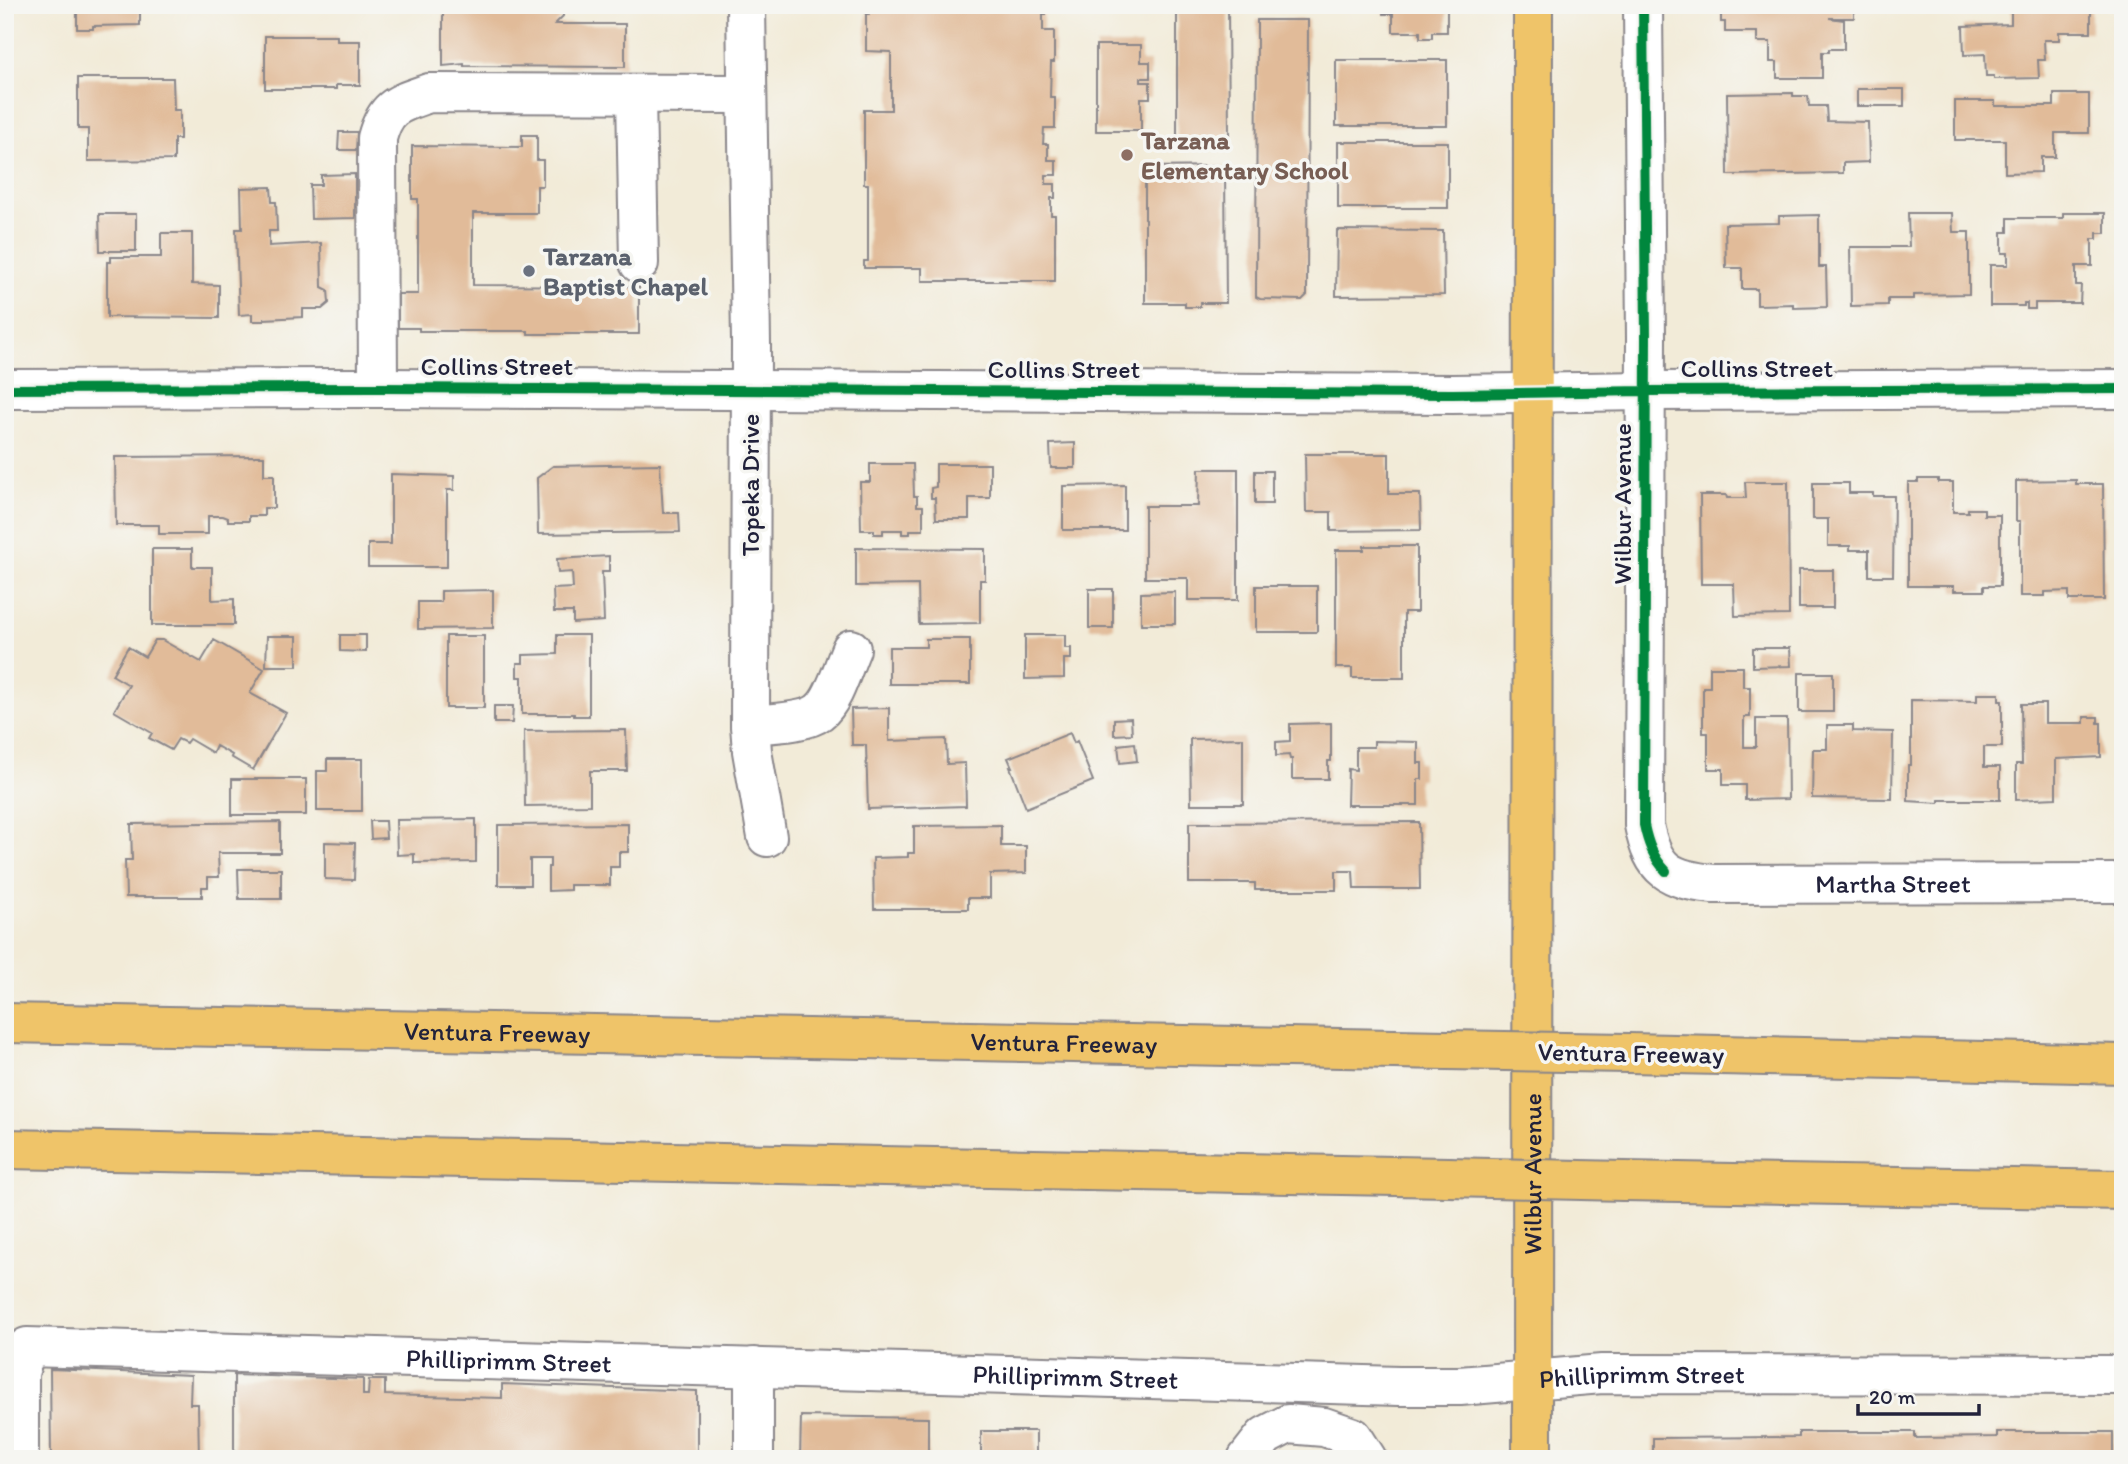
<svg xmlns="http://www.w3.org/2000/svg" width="2128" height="1464" font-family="Itim,sans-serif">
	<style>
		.building { fill: #e1bb99 }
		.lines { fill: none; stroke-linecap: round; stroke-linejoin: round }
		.minor-casing { stroke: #8a868a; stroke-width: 42 }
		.major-casing { stroke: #8a868a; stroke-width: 42 }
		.highway-casing { stroke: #8a868a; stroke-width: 42 }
		.minor { stroke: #fff; stroke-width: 38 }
		.major { stroke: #efc469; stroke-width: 38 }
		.highway { stroke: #efc469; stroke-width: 38 }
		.highway-bridge-casing { stroke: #8a868a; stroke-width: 42; stroke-linecap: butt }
		.highway-bridge { stroke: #efc469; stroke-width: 38 }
		.cycleway-casing { stroke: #f6f6f2; stroke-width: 15 }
		.cycleway { stroke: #00873e; stroke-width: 10 }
		.education-dot { fill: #8d6e63; stroke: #f6f6f2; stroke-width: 2.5 }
		.worship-dot { fill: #6b7280; stroke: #f6f6f2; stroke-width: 2.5 }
		.labels { text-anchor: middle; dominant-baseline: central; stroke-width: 7; stroke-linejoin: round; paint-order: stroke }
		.education-label { font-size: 26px; font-weight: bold; fill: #785e54; stroke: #f6f6f2; text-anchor: start }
		.worship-label { font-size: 26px; font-weight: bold; fill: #5b616d; stroke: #f6f6f2; text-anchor: start }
		.street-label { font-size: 26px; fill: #22223b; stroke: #f6f6f2 }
	</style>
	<rect width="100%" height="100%" fill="#f6f6f2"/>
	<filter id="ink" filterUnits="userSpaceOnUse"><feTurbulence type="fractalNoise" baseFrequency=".0143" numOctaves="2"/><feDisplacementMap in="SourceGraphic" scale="14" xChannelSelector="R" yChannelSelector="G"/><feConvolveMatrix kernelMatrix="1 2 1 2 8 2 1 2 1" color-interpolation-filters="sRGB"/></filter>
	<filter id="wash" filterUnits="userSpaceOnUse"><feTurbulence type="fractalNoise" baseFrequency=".00686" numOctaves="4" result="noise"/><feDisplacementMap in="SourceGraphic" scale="28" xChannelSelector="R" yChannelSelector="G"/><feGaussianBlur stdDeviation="1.57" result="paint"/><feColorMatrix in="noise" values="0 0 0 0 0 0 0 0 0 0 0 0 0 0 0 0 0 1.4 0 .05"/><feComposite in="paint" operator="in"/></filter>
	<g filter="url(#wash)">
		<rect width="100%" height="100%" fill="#f2ebd8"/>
		<g id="blocks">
			<path class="building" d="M77 5H140V25L93 26V29H77Z
				M443 5H563V16L555 24H625V67L464 66V64L443 66Z
				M870 5H1046V14H1043V31H1054V62H1051L1050 97H1055V128H1044L1043 144H1048V160H1056V175H1046V184H1055V198H1051V215H1055V281H922V268H864V261H868V184H864V110H891V52L866 51V14H869Z
				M1177 5H1228L1229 138H1177Z
				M1383 5H1447V32H1432V38H1420V32H1393V14H1383Z
				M1721 5H1854V18H1829L1844 20V49H1829V52H1822V78H1777V62H1770V42H1757V32H1725V22H1721Z
				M2011 5H2091V32H2059V40H2044L2045 60H2038L2039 78 1994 79V76H1986L1985 54 1964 55 1963 26 2011 24Z
				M1257 20H1308L1307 295 1302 300 1260 299 1256 297Z
				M265 36H337V41H360V85H336V89H265Z
				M1096 45H1141V62H1150V78H1141V82H1150V98H1141V131H1096Z
				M1336 60H1447V126H1336Z
				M78 78H173L174 110H180V139H174V160L88 161V129H78Z
				M1857 89H1904V106H1857Z
				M1793 93V96H1808L1809 106H1826L1827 121 1868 122 1869 162 1843 163V173L1728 175 1727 94Z
				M2054 94H2089V133H2055V157H2041V172L2005 173V140H1955V101H1995V106H2054Z
				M339 132H357L356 150H338Z
				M522 135H537V160H543V186H537V213H473V285L639 286V334H528V331H419V328H398V294H418V199H412V146L522 147Z
				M1338 142H1448V208H1338Z
				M1225 166 1226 303H1200V307H1185V303H1145V167Z
				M355 174V218L311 219 310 185H321V175Z
				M271 187 272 202H276L277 231H269V246L321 243 322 287 328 290 329 303 322 309H303V317L264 319V321H252V314L239 315 236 229H242L241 188Z
				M1908 213H1952L1953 232H1969V294L1913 295V299H1888V305L1851 306 1850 247H1909Z
				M2063 213H2105V233H2097V239H2092V266H2076V285H2081L2080 303H2035V309H2027V303H2024V306H1990V265H2008V253H2002V232H2008V218H2063Z
				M99 214H136V251H100Z
				M1819 215V267H1826L1827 307 1793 308V304L1757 305V289H1742V268H1726L1725 224 1779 223V216Z
				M1337 230 1443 231 1444 295 1336 296Z
				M161 233H192V284L219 285V318L107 317V262H111V257H161Z
				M1075 443V468H1051L1050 444Z
				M1305 454H1389V494H1420L1421 530 1331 531V512H1306Z
				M264 456V475H274V508H264V516H249V521H228V518L223 516H208V534H159V525H116L115 457Z
				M660 464 663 513H679L680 532 538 534 537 478 553 466Z
				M870 464H913L914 496H917V506H923V530H910V534H902V530H883V534H874V530H861L860 482H870Z
				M936 464H990V498H969V519H936L935 498H931V488L936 487Z
				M1199 469H1238V600H1188V578H1145V506H1198Z
				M1255 471H1272V504H1255Z
				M391 474 454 476V490H447V567H368V544H391Z
				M1918 479H1938V482H1953V512H1968V509H1984V515H2000V586H1984V591H1954V586H1908V482H1918Z
				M2076 480V484H2103L2104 600H2069V591L2045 592V596H2020V521H2016V481Z
				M1745 482H1788L1789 615 1735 616 1734 584H1701L1700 495H1726L1727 498H1746Z
				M1813 483H1849V493H1873V496H1894L1893 576H1869V550H1850V546H1828V519H1813Z
				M1125 485V530H1063V486Z
				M1364 546H1417V612H1404V678H1352V668H1336V550H1364Z
				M856 548 985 549V580H980V623L919 624 918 585 856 586Z
				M152 549H192V567H212V600L234 599V625H152Z
				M609 556V572H602L604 621 573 623V612H554L553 589 573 588 572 572 558 573 557 559Z
				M1799 570H1833V608H1799Z
				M1256 586H1317V632H1256Z
				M1089 589H1113V628H1089Z
				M493 590V628L418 629V602H441V591Z
				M1175 592V624H1141V593Z
				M340 635H366V652L340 651Z
				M557 635H589V716H574V714H522V677H517V663H523V655L557 654Z
				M1025 635H1065V648H1071V659H1064V678L1025 679Z
				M267 636H297V666H266Z
				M446 636H484V708H446Z
				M926 639H970V684H889V647H926Z
				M155 640H162L201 662 214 640 264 669 250 693 286 713 253 770 231 757 232 755 216 746 213 753 189 739 186 743 178 739 171 750 149 738 152 733 114 711 129 685 112 675 128 647 145 657Z
				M1753 648H1790L1791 666 1753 667Z
				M1710 667H1743V687H1750V717H1744V747H1756V719H1787L1788 799 1745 800V785H1723V769H1708V733H1703V687H1710Z
				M1799 673H1833V712H1799Z
				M1977 694H1999V701H2002V747H1984V767H2000V800H1939V803L1908 801V765H1911V700L1977 701Z
				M2021 704H2045V723H2084V717H2098V723H2101V757L2056 759V798L2016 800V764H2022Z
				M494 706H513L512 723H494Z
				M889 708V741L946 739 947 764 965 763 966 806 868 809 866 745H852L851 709Z
				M1131 718 1132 734 1114 735V719Z
				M1331 723V761H1328V779H1292V759H1290L1289 755 1276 756V742L1290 741V724Z
				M1827 725H1853V731L1893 732 1892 799 1812 798 1813 749H1827Z
				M626 730 627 771H590V805L525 806 524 731Z
				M1070 733 1074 743 1077 741 1093 781 1026 808 1010 767H1012L1008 758Z
				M1243 738V804H1191L1190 739Z
				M1374 741 1418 742V763H1422V779H1418V805H1347L1348 769 1356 770V747H1374Z
				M1135 743 1137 761 1120 763 1118 745Z
				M327 759H362V811H317V771H327Z
				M232 779H306V815H232Z
				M476 819V862L414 863V854L397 855 396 820Z
				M370 821H385L386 838 371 839Z
				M280 822V853H218L219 877H208V887H202V897H126L125 860H132L131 824Z
				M1419 822 1420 889H1354L1353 871H1336V890H1255V883H1189V823Z
				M628 824V852H619V867H610V885H570V890L548 891V867H550V859H530V885H498V825Z
				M1001 825V846H1026V873L990 874V898H968V909H874L873 858 908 857V853H914V826Z
				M325 842 355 843 354 880 325 879Z
				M238 869H281V899H239Z
				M50 1369 191 1375 190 1404H198L199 1459H51Z
				M234 1375 363 1379V1395H368L369 1380H385V1395L502 1398V1384L697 1391V1459H234Z
				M801 1416 928 1418V1459H800Z
				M981 1431H1036V1459H981Z
				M1799 1432H1915V1438L1997 1437V1432H2113V1459H1629V1456H1653V1438L1799 1437Z"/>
		</g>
	</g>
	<g filter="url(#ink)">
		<use href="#blocks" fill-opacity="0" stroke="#8a868a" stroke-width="2"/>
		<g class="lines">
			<g class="minor-casing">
				<g id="minor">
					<path d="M746 5 751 343 750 725 752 751 767 837"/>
					<path id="s1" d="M1643 5 1646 338 1644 825C1653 871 1669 879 1713 884L2123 883"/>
					<path d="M636 94 639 263"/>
					<path d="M378 388 377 138C386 105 398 104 429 93L746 94"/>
					<path d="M5 389 378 388 1453 394 1645 391 2123 389"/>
					<path d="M750 725C769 723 805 723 819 712 834 701 843 667 851 649"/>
					<path id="s2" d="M19 1459V1373L27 1347 1399 1386H1460L1602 1374 2123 1375"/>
					<path d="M754 1459V1367"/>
					<path d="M1247 1459 1265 1436 1288 1424 1324 1427 1353 1437 1367 1459"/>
				</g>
			</g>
			<g class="major-casing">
				<g id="major">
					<path id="s3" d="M1532 1459 1533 5"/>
				</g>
			</g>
			<g class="highway-casing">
				<g id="highway">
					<path id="s4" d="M5 1023 1447 1050"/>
					<path d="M1629 1053 2123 1064"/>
					<path d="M5 1149 1448 1177"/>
					<path d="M1624 1181 2123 1190"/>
				</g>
			</g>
			<use href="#minor" class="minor"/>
			<use href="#major" class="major"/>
			<use href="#highway" class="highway"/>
			<g class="highway-bridge-casing">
				<path id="highway-bridge" d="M1447 1050 1629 1053
					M1448 1177 1624 1181"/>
			</g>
			<use href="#highway-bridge" class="highway-bridge"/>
			<g class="cycleway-casing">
				<path id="cycleway" d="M1643 5 1646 338 1644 825C1648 844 1653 857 1666 871
					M5 389 378 388 1453 394 1645 391 2123 389"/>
			</g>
			<use href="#cycleway" class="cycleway"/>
		</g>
	</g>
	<circle class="education-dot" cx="1127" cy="155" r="7"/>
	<circle class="worship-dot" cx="529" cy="271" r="7"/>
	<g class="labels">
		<g class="education-label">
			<text x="1141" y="140">Tarzana<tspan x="1141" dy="30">Elementary School</tspan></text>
		</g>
		<g class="worship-label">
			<text x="543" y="256">Tarzana<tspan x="543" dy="30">Baptist Chapel</tspan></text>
		</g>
		<g class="street-label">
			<text x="497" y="366">Collins Street</text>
			<text x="1757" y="368">Collins Street</text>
			<text x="1064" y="369">Collins Street</text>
			<text transform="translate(750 485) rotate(-90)">Topeka Drive</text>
			<text transform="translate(1622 504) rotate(-90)">Wilbur Avenue</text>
			<text stroke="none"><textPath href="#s1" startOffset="1101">Martha Street</textPath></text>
			<text stroke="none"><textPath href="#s4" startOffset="492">Ventura Freeway</textPath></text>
			<text stroke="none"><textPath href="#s4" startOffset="1059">Ventura Freeway</textPath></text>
			<text transform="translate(1631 1053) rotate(1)">Ventura Freeway</text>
			<text stroke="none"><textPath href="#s3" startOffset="285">Wilbur Avenue</textPath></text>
			<text stroke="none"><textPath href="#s2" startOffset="595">Philliprimm Street</textPath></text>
			<text stroke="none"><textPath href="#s2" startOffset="1162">Philliprimm Street</textPath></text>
			<text stroke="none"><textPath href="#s2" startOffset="1729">Philliprimm Street</textPath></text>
		</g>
	</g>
	<rect width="2128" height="1464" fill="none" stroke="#f6f6f2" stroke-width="28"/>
	<path d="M1858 1404v10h121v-10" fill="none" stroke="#22223b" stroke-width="3.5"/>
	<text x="1869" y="1404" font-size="21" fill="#22223b" stroke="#f6f6f2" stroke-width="5" paint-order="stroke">20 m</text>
</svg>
